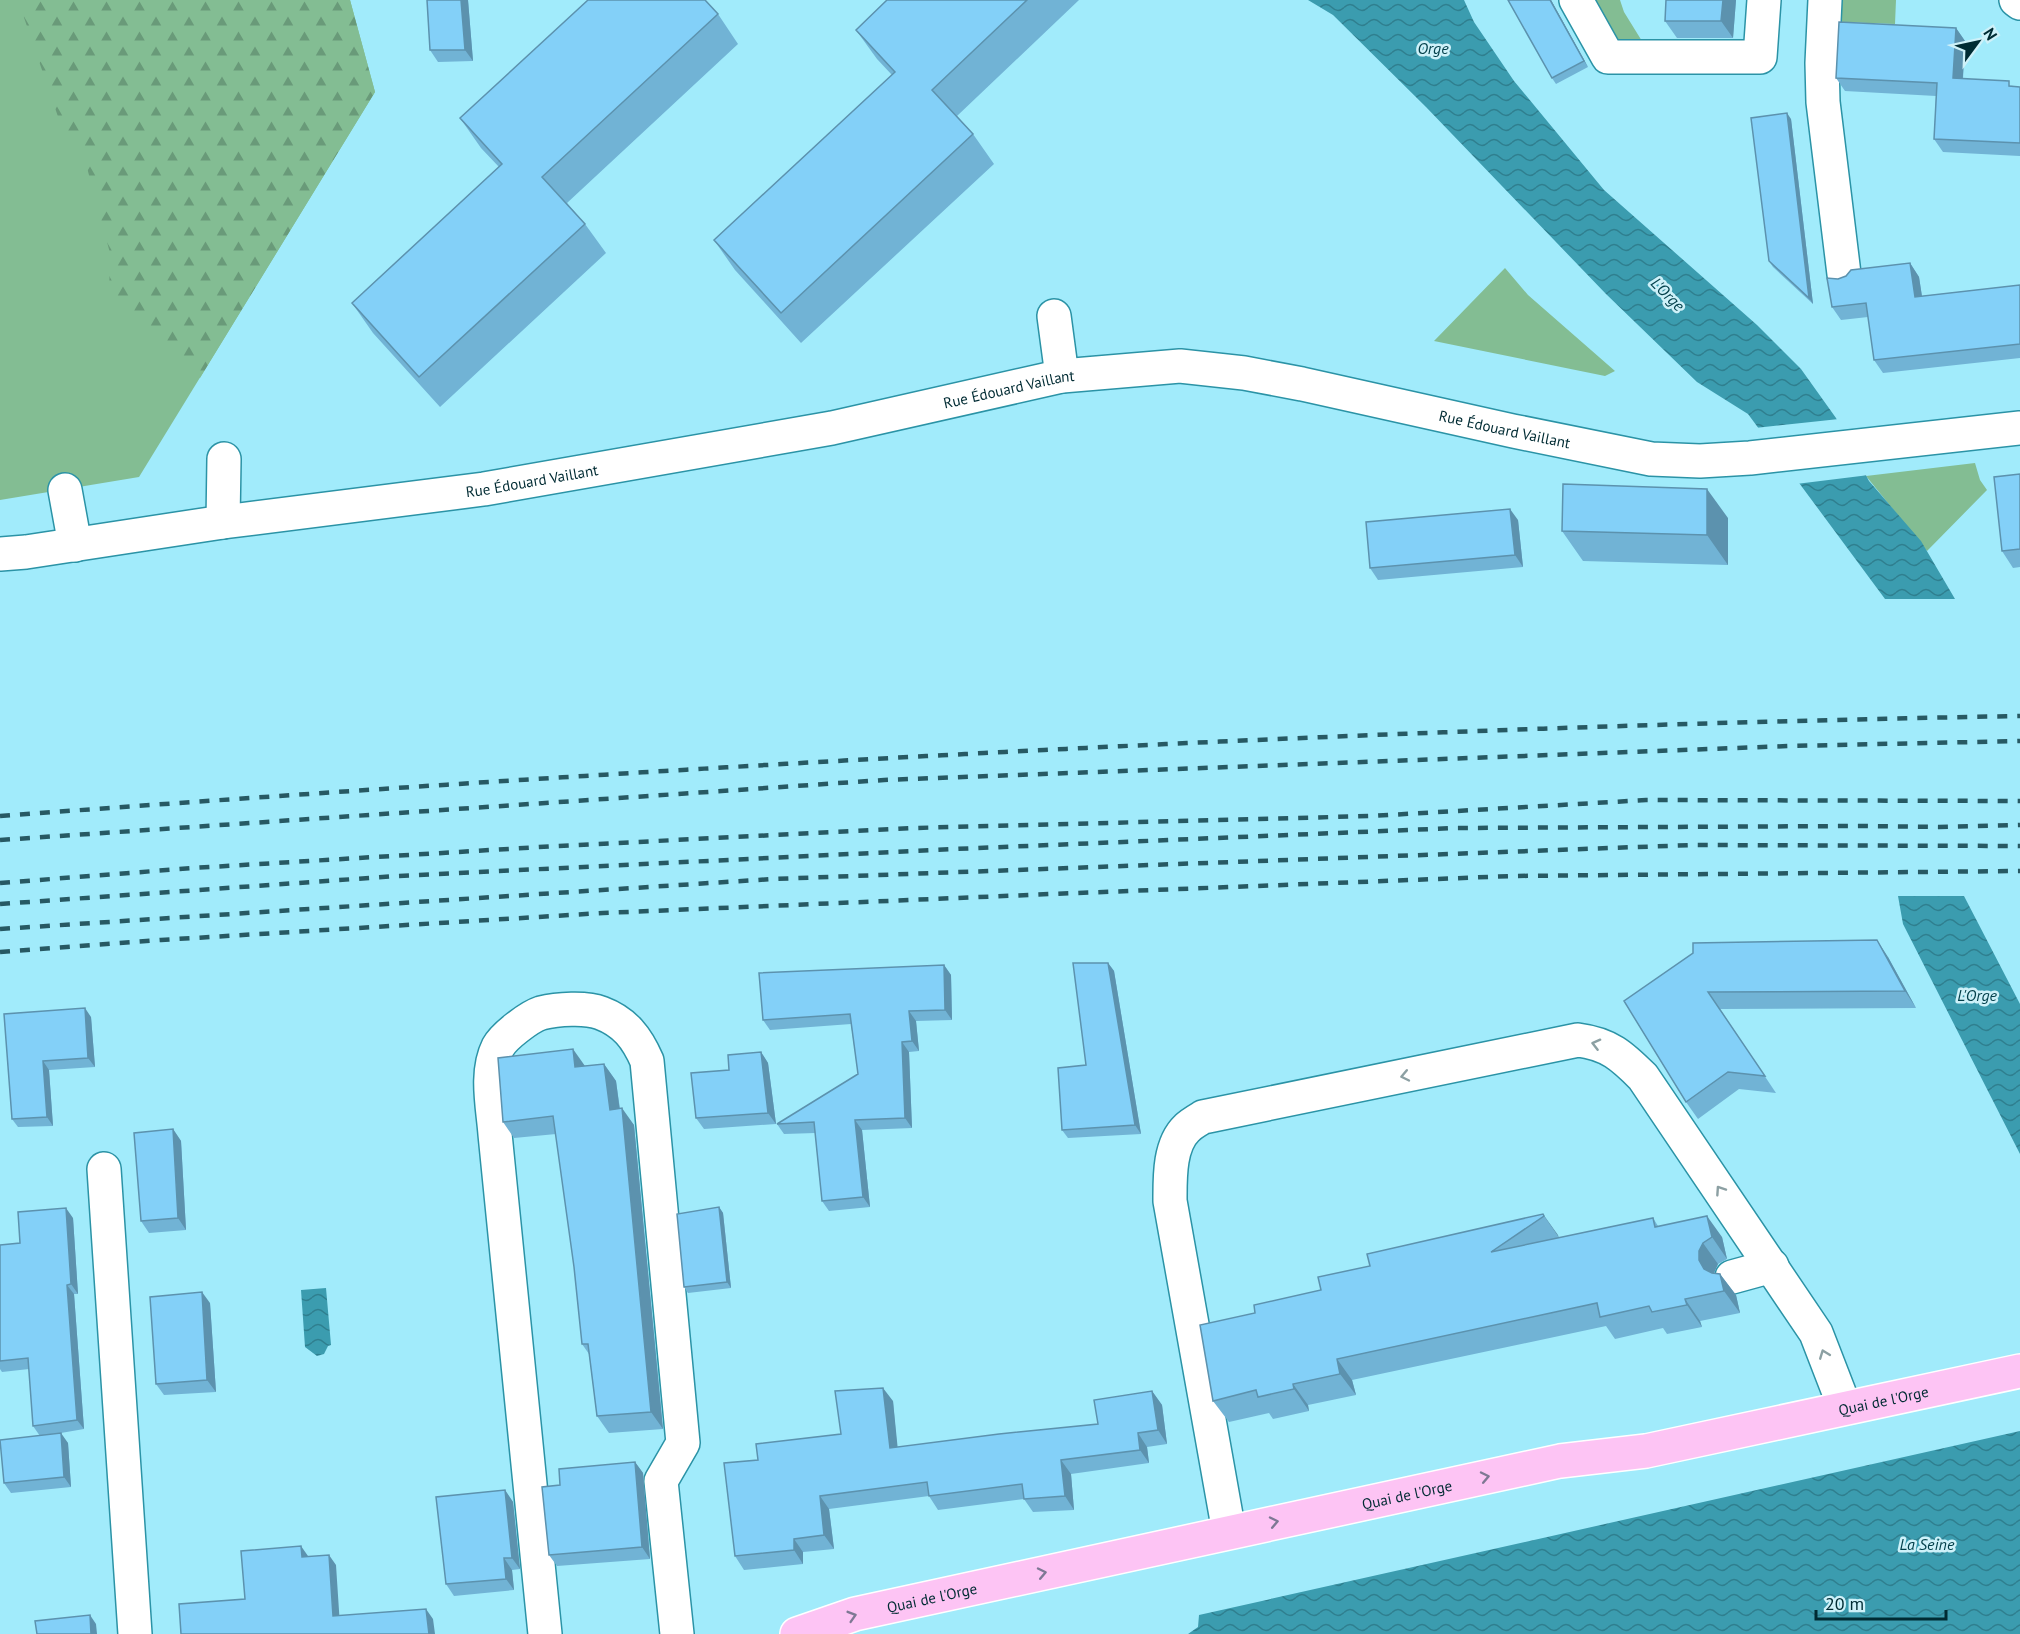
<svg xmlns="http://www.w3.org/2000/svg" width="2020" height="1634" font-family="'PT Sans',sans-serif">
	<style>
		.green { fill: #83bd93 }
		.forest { fill: url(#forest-firs) }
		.water { fill: url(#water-waves) }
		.pier { fill: #a1ebfb }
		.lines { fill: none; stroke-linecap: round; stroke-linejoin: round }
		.minor-casing { stroke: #2b93a6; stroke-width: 36 }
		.major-casing { stroke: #fff; stroke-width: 36 }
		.minor { stroke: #fff; stroke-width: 33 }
		.major { stroke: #fdc4f4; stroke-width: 33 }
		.rail { stroke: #275963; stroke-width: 4.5; stroke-dasharray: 10 10; stroke-linecap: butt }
		.wall { fill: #71b3d5 }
		.shaded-wall { fill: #5c92ae }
		.building { fill: #83d0f8; stroke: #5c92ae; stroke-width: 1.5 }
		.oneway { stroke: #8ca0a3 }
		.oneway2 { stroke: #7e7894 }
		.labels { text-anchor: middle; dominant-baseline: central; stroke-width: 5; stroke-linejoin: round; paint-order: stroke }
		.street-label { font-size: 15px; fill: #002b33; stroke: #cef1f9 }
		.water-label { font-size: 16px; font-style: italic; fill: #023f4a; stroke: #cef1f9 }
	</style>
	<defs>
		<pattern id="forest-firs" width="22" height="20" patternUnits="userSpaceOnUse" patternTransform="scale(1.5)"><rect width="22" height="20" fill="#83bd93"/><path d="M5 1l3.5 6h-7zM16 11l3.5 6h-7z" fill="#699a79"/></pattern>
		<pattern id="water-waves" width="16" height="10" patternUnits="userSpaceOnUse" patternTransform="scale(1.5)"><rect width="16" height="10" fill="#3b9caf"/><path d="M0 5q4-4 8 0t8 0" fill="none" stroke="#2f7f8f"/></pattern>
	</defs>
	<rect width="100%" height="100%" fill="#a1ebfb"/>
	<path class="green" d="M0 0H350L375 92 139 477 0 500Z
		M1592 0H1620L1624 12 1645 46H1627L1615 38Z
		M1841 0H1896L1895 24 1841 22Z
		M1505 268 1528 295 1615 371 1605 376 1434 341Z
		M1975 463 1980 480 1987 490 1927 551 1866 476Z"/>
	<path class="forest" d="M18 0H350L375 92 200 378 109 300 110 253 79 138 66 140Z"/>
	<path class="water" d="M1308 0H1464L1474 22 1514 81 1604 190 1757 325 1801 369 1836 418 1869 481 1921 541 1955 599H1885L1748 414 1697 382 1606 294 1426 107 1333 15Z
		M1898 896H1964L2020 1004V1154L1903 924Z
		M326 1288 331 1345 328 1346 324 1354 317 1356 305 1347 301 1290Z
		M2020 1431V1634H1188L1198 1627 1199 1615Z"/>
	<path class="pier" d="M1839 419 1869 475 1796 484 1755 428Z"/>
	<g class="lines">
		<g class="minor-casing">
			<g id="minor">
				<path d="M1576 0 1608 57H1760L1764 0"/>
				<path d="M1825 0 1822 63 1823 102 1844 274"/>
				<path d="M2016 0 2020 3"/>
				<path d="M1054 316 1062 376"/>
				<path d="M65 490 75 545"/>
				<path d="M223 522 224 459"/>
				<path id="s1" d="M0 554 26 552 223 522 484 489 832 428 1062 376 1180 366 1244 373 1302 384 1513 431 1651 459 1700 461 1750 458 2020 428"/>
				<path d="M104 1169 135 1634"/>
				<path d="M1732 1277 1772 1266"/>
				<path d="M1229 1532 1170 1201C1170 1178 1169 1145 1187 1128 1191 1124 1198 1120 1203 1117L1578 1040C1609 1044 1622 1056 1643 1077L1816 1333 1845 1408"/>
				<path d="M545 1634 495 1134C493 1107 485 1073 498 1047 504 1036 529 1017 541 1013 557 1009 586 1007 601 1013 625 1022 637 1038 647 1061L683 1443 661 1481 677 1634"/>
			</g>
		</g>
		<g class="major-casing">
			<g id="major">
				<path id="s2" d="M797 1634 855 1614 1560 1461 1646 1451 2020 1371"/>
			</g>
		</g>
		<use href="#minor" class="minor"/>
		<use href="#major" class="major"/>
		<path class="rail" d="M0 816C672 766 1346 728 2020 716
			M0 840 884 780 1789 746 2020 741
			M0 883 193 868 557 846 914 828 1371 816 1646 800 2020 801
			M0 904 397 876 954 849 1456 828 1859 826 1939 827 2020 825
			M0 929 772 879 1692 845 2020 846
			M0 952 161 940 603 913 1051 894 1513 876 2020 871"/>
	</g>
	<path class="wall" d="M427 0H468L473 61 438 62 430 50Z
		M887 0H1079L957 116 973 134 994 164 801 343 735 270 714 240 892 75 877 59 856 30Z
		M1551 0 1588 67 1556 84 1552 78Z
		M1666 0H1736L1733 38H1677L1665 21Z
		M718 14 738 44 567 203 585 224 606 253 440 407 373 333 352 303 499 167 481 148 460 118Z
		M1956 28 1965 41 1963 79 2020 87V156L1943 152 1934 139 1936 96 1845 91 1836 78Z
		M1791 119 1813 304 1773 267 1769 261Z
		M1910 263 1919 277 1922 296 2020 285V358L1883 373 1874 360 1868 317 1841 320 1832 307 1838 279Z
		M2020 474V567L2013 568 2002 551Z
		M1728 518V565L1583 561 1562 531Z
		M1518 520 1523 567 1378 580 1370 568Z
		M1888 957 1916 1008 1720 1009 1776 1093 1739 1089 1698 1119 1686 1102 1624 1001Z
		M1108 963 1114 971 1141 1134 1068 1138 1062 1130 1086 1065Z
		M944 965 951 975 952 1020 916 1021 919 1051 909 1052 912 1128 862 1130 870 1207 829 1211 822 1201 815 1133 784 1134 777 1124 858 1074 851 1024 770 1030 763 1020Z
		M4 1014 91 1017 95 1067 49 1070 53 1126 18 1127 12 1119Z
		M761 1052 768 1063 776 1124 704 1129 696 1118 729 1070Z
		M604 1064 616 1081 620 1109 634 1125 663 1429 609 1433 597 1416 589 1354 582 1344 574 1267 556 1134 514 1138 503 1122 585 1066Z
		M173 1129 181 1141 186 1230 149 1233 141 1221Z
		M719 1207 723 1213 731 1288 688 1293 684 1287Z
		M1543 1214 1559 1238 1653 1218 1658 1226 1722 1237 1727 1259 1718 1264 1714 1273 1720 1274 1736 1295 1740 1313 1700 1321 1702 1327 1667 1334 1663 1328 1615 1339 1606 1326 1352 1380 1356 1395 1308 1405 1309 1411 1273 1419 1269 1413 1229 1422 1213 1401 1255 1313 1321 1290 1370 1266Z
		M73 1218 78 1294H74L84 1429 55 1434 68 1443 71 1487 11 1493 4 1483 40 1436 33 1426 29 1369 2 1372 0 1369V1245L20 1243Z
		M210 1303 216 1392 164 1395 156 1384Z
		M1152 1391 1162 1405 1167 1444 1147 1447 1149 1463 1071 1474 1074 1510 1033 1512 1024 1499 938 1510 929 1496 829 1509 834 1549 803 1552V1564L744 1570 735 1556 758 1460 841 1434 893 1401 897 1447 1098 1424Z
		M635 1462 643 1473 650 1559 557 1566 549 1555Z
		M505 1490 513 1502 520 1569 512 1570 514 1590 454 1596 446 1584Z"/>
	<path class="shaded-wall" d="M461 0H468L473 61 465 50Z
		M1550 0H1551L1588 67 1584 61Z
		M1723 0H1736L1733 38 1721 21Z
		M1956 28 1965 41 1962 91 1953 78Z
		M1787 113 1791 119 1813 304 1809 298Z
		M1910 263 1919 277 1924 310 1915 297Z
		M1707 489 1728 518V565L1707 535Z
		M1510 509 1518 520 1523 567 1515 555Z
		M1877 940 1888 957 1916 1008 1905 991Z
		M1108 963 1114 971 1141 1134 1135 1125Z
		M944 965 951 975 952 1020 945 1010Z
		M85 1008 91 1017 95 1067 88 1058Z
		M909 1011 916 1021 919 1051 912 1041Z
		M902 1042 909 1052 912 1128 905 1118Z
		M573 1049 585 1066 575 1067Z
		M761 1052 768 1063 776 1124 768 1113Z
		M43 1061 49 1070 53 1126 47 1117Z
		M604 1064 616 1081 622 1127 610 1110Z
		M622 1108 634 1125 663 1429 651 1412Z
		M855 1120 862 1130 870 1207 863 1197Z
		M173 1129 181 1141 186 1230 178 1218Z
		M719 1207 723 1213 731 1288 727 1282Z
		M66 1208 73 1218 78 1294 71 1284Z
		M1543 1214 1558 1235 1559 1238 1544 1216Z
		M1707 1216 1722 1237 1727 1259 1712 1237Z
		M1703 1243 1718 1264 1714 1273V1281L1704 1269 1699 1260V1251Z
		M1720 1274 1736 1295 1740 1313 1724 1291Z
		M67 1285 74 1294 84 1429 77 1420Z
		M202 1292 210 1303 216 1392 207 1380Z
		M1685 1299 1700 1321 1702 1327 1687 1305Z
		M1337 1359 1352 1380 1356 1395 1340 1374Z
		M1293 1384 1308 1405 1309 1411 1294 1389Z
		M883 1388 893 1401 899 1461 890 1448Z
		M1152 1391 1162 1405 1167 1444 1158 1430Z
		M61 1433 68 1443 71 1487 64 1477Z
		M1138 1433 1147 1447 1149 1463 1140 1450Z
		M1061 1460 1071 1474 1074 1510 1065 1496Z
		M635 1462 643 1473 650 1559 642 1547Z
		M505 1490 513 1502 520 1569 512 1558Z
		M820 1496 829 1509 834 1549 824 1535Z
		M794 1539 803 1552V1564L794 1550Z
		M301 1546 308 1556 309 1567 302 1557Z
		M329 1555 336 1565 340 1626 333 1616Z
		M504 1558 512 1570 514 1590 506 1579Z
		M426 1609 433 1619 435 1634H429Z
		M90 1615 96 1624 97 1634H91Z"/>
	<path class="building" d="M427 0H461L465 50H430Z
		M588 0H705L718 14 542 177 585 224 419 377 352 303 502 164 460 118Z
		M887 0H1027L932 90 973 134 781 313 714 240 895 72 856 30Z
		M1508 0H1550L1584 61 1552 78Z
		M1666 0H1723L1721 21H1665Z
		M1839 22 1956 28 1953 78 2009 81V86L2020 87V143L1934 139 1937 83 1836 78Z
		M1787 113 1809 298 1769 261 1751 118Z
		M1910 263 1915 297 2020 285V344L1874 360 1866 303 1832 307 1827 278 1838 279 1846 276 1851 270Z
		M2020 474V549L2002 551 1994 477Z
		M1563 484 1707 489V535L1562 531Z
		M1510 509 1515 555 1370 568 1366 522Z
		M1877 940 1905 991 1708 992 1765 1076 1728 1072 1686 1102 1624 1001 1693 953V943Z
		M1073 963H1108L1135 1125 1062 1130 1058 1068 1086 1065Z
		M944 965 945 1010 909 1011 912 1041 902 1042 905 1118 855 1120 863 1197 822 1201 814 1122 777 1124 858 1074 850 1014 763 1020 759 973Z
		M85 1008 88 1058 43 1061 47 1117 12 1119 4 1014Z
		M573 1049 575 1067 604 1064 610 1110 622 1108 651 1412 597 1416 588 1344H582L574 1267 553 1116 503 1122 498 1058Z
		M761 1052 768 1113 696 1118 691 1073 729 1070 728 1055Z
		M173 1129 178 1218 141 1221 134 1133Z
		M719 1207 727 1282 684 1287 677 1214Z
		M66 1208 71 1284 67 1285 77 1420 33 1426 28 1358 0 1361V1245L20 1243 18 1212Z
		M1543 1214 1544 1216 1491 1252 1653 1218 1655 1227 1707 1216 1712 1237 1703 1243 1699 1251V1260L1704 1269 1712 1273 1720 1274 1724 1291 1685 1299 1687 1305 1652 1312 1649 1306 1600 1317 1597 1303 1337 1359 1340 1374 1293 1384 1294 1389 1258 1397 1256 1390 1213 1401 1200 1325 1255 1313 1254 1305 1321 1290 1318 1277 1370 1266 1367 1254Z
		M202 1292 207 1380 156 1384 150 1297Z
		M883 1388 890 1448 999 1434 1098 1424 1094 1400 1152 1391 1158 1430 1138 1433 1140 1450 1061 1460 1065 1496 1024 1499 1022 1484 929 1496 927 1482 820 1496 824 1535 794 1539V1550L735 1556 724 1463 758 1460 756 1444 841 1434 835 1391Z
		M61 1433 64 1477 4 1483 0 1440Z
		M635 1462 642 1547 549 1555 542 1487 560 1485 559 1469Z
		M505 1490 512 1558H504L506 1579 446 1584 436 1497Z
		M301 1546 302 1557 329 1555 333 1616 426 1609 429 1634H181L179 1604 245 1599 241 1551Z
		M90 1615 91 1634H37L35 1621Z"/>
	<defs><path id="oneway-chevron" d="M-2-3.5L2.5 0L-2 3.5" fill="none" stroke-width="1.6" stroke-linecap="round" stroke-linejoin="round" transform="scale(1.5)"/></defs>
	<g class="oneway">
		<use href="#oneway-chevron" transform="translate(1596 1044) rotate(-166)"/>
		<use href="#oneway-chevron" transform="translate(1405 1076) rotate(168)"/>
		<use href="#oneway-chevron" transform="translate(1720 1190) rotate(-124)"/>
		<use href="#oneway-chevron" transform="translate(1824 1354) rotate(-111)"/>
	</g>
	<g class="oneway2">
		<use href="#oneway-chevron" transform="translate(1485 1477) rotate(-12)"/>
		<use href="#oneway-chevron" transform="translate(1274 1522) rotate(-12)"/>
		<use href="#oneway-chevron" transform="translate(1042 1573) rotate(-12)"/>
		<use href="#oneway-chevron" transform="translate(852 1616) rotate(-17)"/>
	</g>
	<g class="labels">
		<g class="street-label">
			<text stroke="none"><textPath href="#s1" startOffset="1023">Rue Édouard Vaillant</textPath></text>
			<text stroke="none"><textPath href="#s1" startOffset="1527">Rue Édouard Vaillant</textPath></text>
			<text stroke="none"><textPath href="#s1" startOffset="537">Rue Édouard Vaillant</textPath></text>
			<text stroke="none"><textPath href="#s2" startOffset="1112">Quai de l'Orge</textPath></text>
			<text stroke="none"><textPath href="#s2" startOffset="626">Quai de l'Orge</textPath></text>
			<text stroke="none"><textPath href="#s2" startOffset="140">Quai de l'Orge</textPath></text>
		</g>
		<g class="water-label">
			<text x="1433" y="48">Orge</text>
			<text transform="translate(1668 294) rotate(45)">L'Orge</text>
			<text x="1977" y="995">L'Orge</text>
			<text x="1927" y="1544">La Seine</text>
		</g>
	</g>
	<g transform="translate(1978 42) rotate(57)" stroke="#cef1f9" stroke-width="4.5" paint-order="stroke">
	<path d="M0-4.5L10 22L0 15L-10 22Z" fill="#002b33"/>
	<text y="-9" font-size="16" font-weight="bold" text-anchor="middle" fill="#002b33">N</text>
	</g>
	<path d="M1816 1610v9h130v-9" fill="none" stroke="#002b33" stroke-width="3"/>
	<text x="1825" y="1610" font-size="18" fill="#002b33" stroke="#cef1f9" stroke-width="4.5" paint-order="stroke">20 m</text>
</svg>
